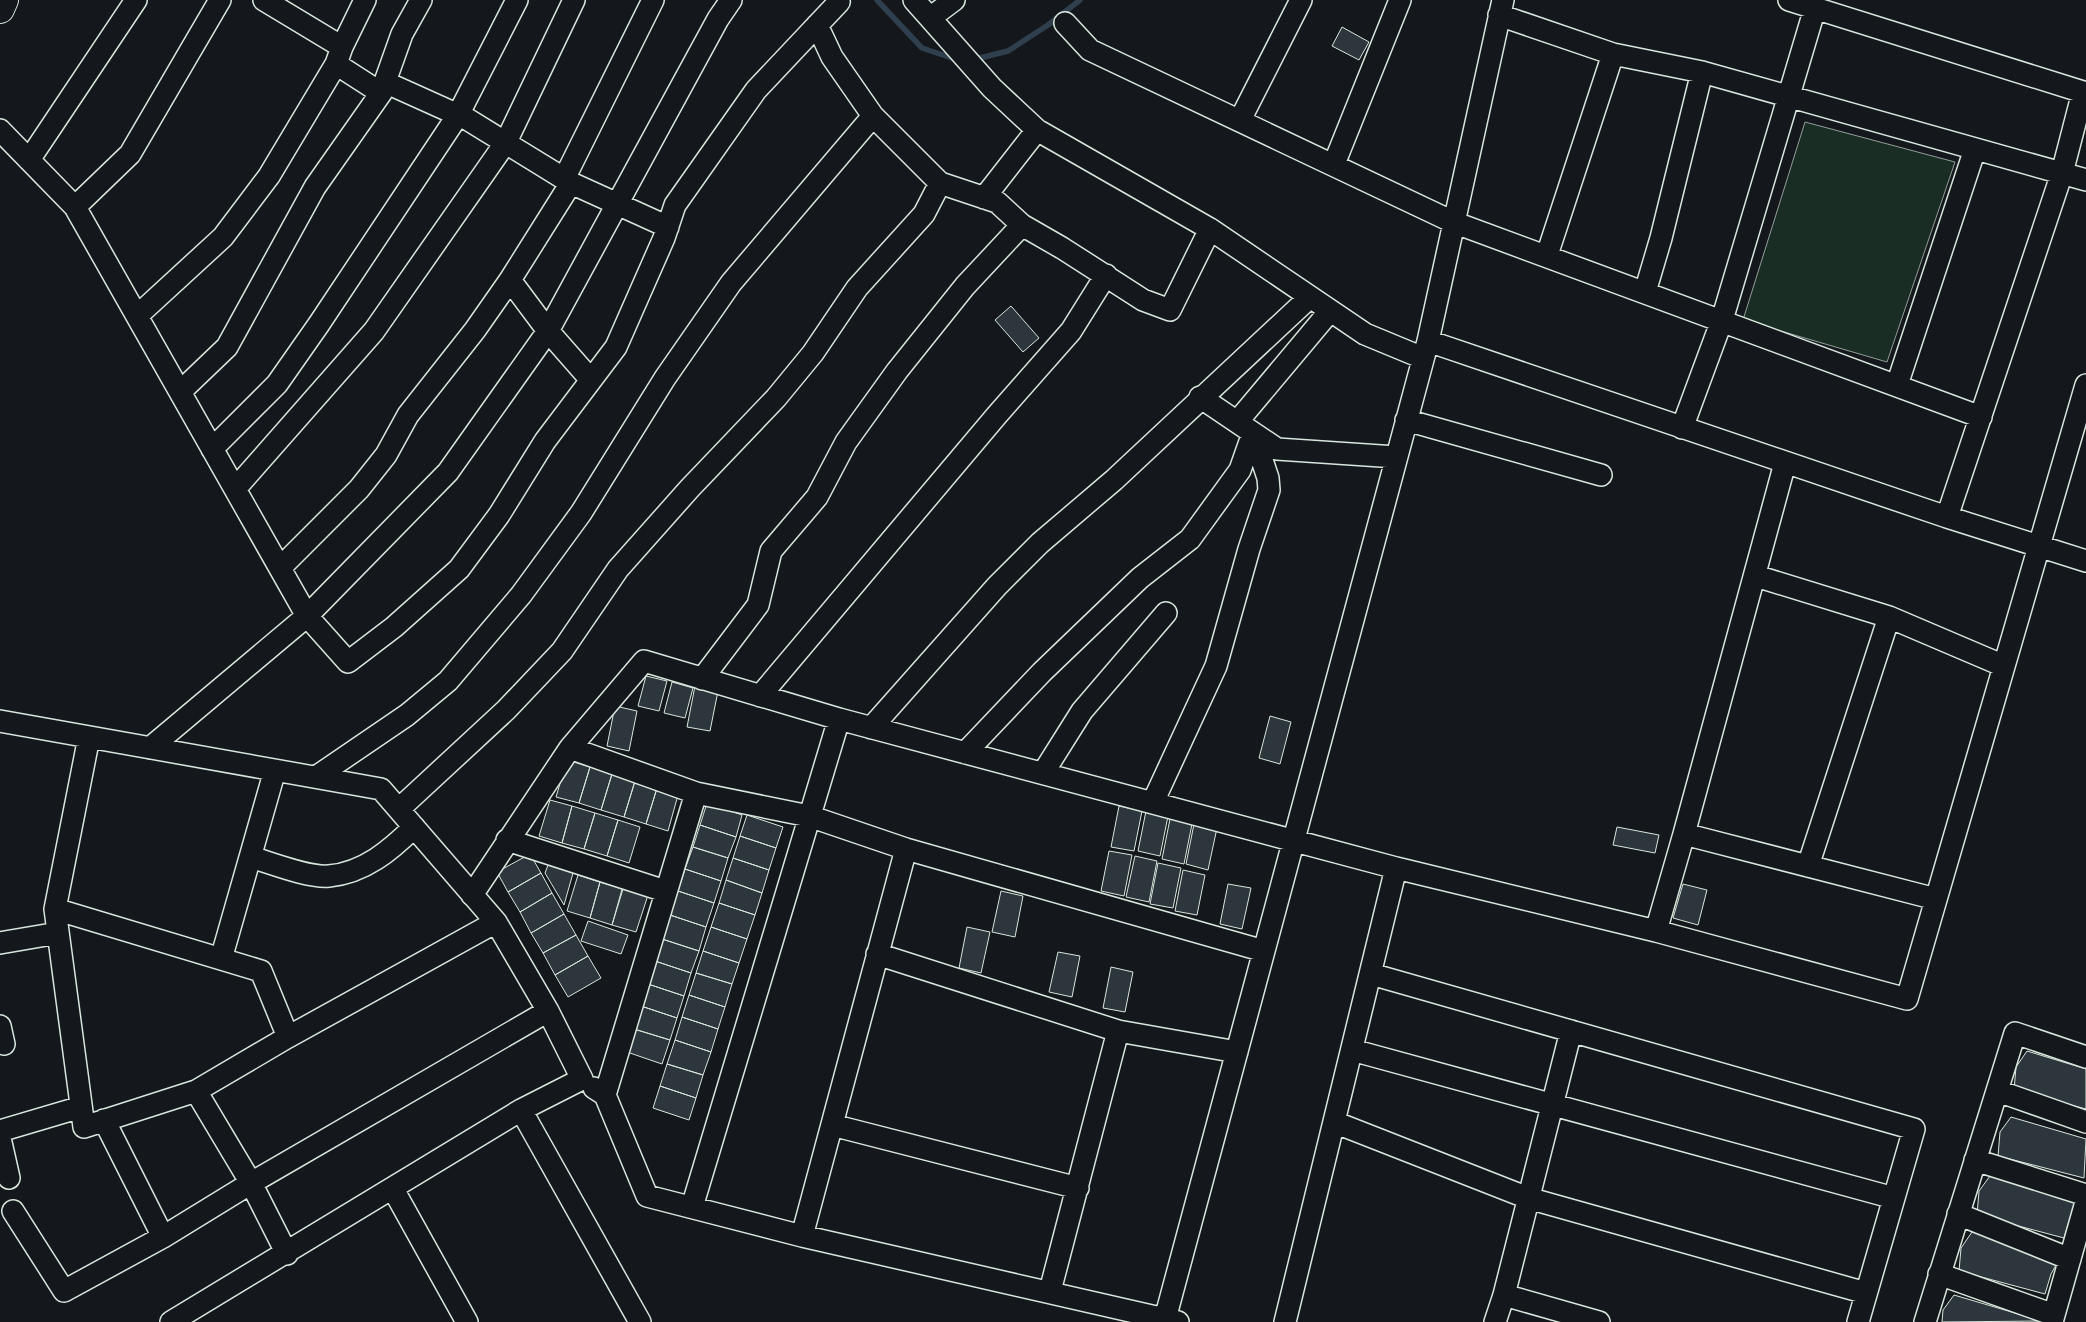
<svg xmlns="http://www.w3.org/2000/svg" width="2086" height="1322" font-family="'Open Sans',sans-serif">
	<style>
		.green { fill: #1a2d24; stroke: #939e99 }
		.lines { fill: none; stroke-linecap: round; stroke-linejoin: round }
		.stream { stroke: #2f3f4d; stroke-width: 5.5 }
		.building { fill: #2c363c; stroke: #d8e6dc }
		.minor-casing { stroke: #d8e6dc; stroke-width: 24 }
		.major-casing { stroke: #d8e6dc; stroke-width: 30 }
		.minor { stroke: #14181c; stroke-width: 21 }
		.major { stroke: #14181c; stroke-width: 28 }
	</style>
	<rect width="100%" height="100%" fill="#14181c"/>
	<path class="green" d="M1805 122 1955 162 1887 362 1743 320Z"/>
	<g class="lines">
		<path class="stream" d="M877 0 922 48 958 60
			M972 60 1008 51 1048 25 1080 0"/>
	</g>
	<path class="building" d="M1342 27 1369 42 1359 60 1332 46Z
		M1011 306 1039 338 1023 352 995 320Z
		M646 676 667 681 659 711 638 706Z
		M672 682 693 688 685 718 664 713Z
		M695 686 718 691 710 731 687 727Z
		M615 706 637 711 629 751 607 746Z
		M1270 716 1291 722 1280 764 1259 758Z
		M567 760 590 767 579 803 556 797Z
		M590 767 612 774 601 810 579 803Z
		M612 774 635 781 624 817 601 810Z
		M635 781 657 788 646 824 624 817Z
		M657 788 678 795 668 831 646 824Z
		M550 800 572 806 562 843 539 836Z
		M707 803 742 815 736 837 700 825Z
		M572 806 595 813 584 849 562 843Z
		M1119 806 1142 811 1134 851 1111 847Z
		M1146 811 1168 816 1160 856 1138 851Z
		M595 813 618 820 607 856 584 849Z
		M747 815 783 827 776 848 740 836Z
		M1170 819 1192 824 1184 864 1162 859Z
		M618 820 640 827 629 863 607 856Z
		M1194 824 1217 828 1208 870 1186 864Z
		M700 825 736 837 728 858 693 847Z
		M1617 827 1659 835 1655 853 1613 845Z
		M740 836 776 848 769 870 733 858Z
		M693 847 728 858 721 881 685 869Z
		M1109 851 1132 855 1124 896 1101 891Z
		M530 854 541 873 508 892 497 872Z
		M1135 856 1157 861 1149 902 1126 897Z
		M733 858 769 870 762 893 726 880Z
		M1158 863 1181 868 1173 908 1150 904Z
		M548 865 573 873 564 905 545 873Z
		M685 869 721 881 714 903 678 891Z
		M1183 870 1205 875 1197 915 1175 911Z
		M541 873 552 893 520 912 508 892Z
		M578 875 600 882 590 918 567 911Z
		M726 880 762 893 755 915 719 903Z
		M600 882 623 889 612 925 590 918Z
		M624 882 648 895 636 932 612 925Z
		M1228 884 1251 888 1242 929 1220 924Z
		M1683 884 1707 890 1698 925 1673 918Z
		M678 891 714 903 706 927 670 915Z
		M1001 891 1023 896 1015 937 992 932Z
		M552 893 564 914 531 933 520 912Z
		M719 903 755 915 747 939 711 927Z
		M564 914 576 935 543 953 531 933Z
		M670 915 706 927 699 951 662 939Z
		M588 921 628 935 621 954 581 941Z
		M711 927 747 939 739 963 703 951Z
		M967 927 990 932 981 973 959 968Z
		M576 935 588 956 555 975 543 953Z
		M662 939 699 951 691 973 655 961Z
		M703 951 739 963 732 984 696 973Z
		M1058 952 1080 956 1072 997 1049 992Z
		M588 956 601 978 568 997 555 975Z
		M655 961 691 973 684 996 648 984Z
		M1111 967 1133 972 1125 1012 1103 1008Z
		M696 973 732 984 725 1007 689 995Z
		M648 984 684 996 677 1018 641 1006Z
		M689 995 725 1007 718 1029 682 1017Z
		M641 1006 677 1018 670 1040 634 1029Z
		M682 1017 718 1029 711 1052 675 1040Z
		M634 1029 670 1040 662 1064 627 1052Z
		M675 1040 711 1052 703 1075 667 1064Z
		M2027 1051 2086 1069V1109L2014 1090 2016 1067Z
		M667 1064 703 1075 696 1098 660 1086Z
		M660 1086 696 1098 689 1120 653 1108Z
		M2011 1117 2086 1139 2084 1178 1998 1156 2000 1132Z
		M1990 1176 2079 1202 2070 1218 2064 1238 1977 1215 1979 1191Z
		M1972 1232 2060 1258 2051 1274 2045 1294 1959 1271 1961 1248Z
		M1954 1295 2042 1321 1942 1322 1943 1310Z"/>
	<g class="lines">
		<g class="minor-casing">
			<path id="minor" d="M264 0 342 47 336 64 381 93 387 83 467 119 571 183 668 227
				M731 0 718 19 548 331 448 472 307 616 348 662 394 627 459 569 499 515 545 441 616 347 664 238 675 205 756 90 839 2 838 0
				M914 0 930 18 954 0
				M1789 0 2083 92 2062 173 1947 517 2086 561
				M1499 15 1613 54 1702 72 2086 180
				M930 18 992 88 1037 130
				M1065 23 1090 50 1453 222 1981 417
				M817 25 832 57 873 116 940 183 997 202 1022 225 1062 248 1143 300 1170 310 1210 229 1365 334 1423 358
				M342 47 365 0
				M1240 120 1301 0
				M0 130 75 207 307 616 150 748
				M29 160 136 0
				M1334 164 1400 0
				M564 179 653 0
				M984 198 1037 130 1210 229
				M75 207 130 154 220 0
				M1547 255 1613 54
				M510 280 548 331 591 380
				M1645 292 1661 238 1702 72
				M137 316 223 237 269 176 336 64
				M1428 341 1947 517
				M1897 385 1975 149
				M180 392 227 347 315 187 381 93 402 34 421 0
				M1200 397 1277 449 1396 457
				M1406 420 1601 475
				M1237 422 1330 311
				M1682 428 1722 320 1815 8
				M212 449 277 384 319 324 458 115 517 0
				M1785 463 1684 834 1936 899
				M235 489 374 331 506 142 574 0
				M280 568 359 489 386 455 408 415 475 330 510 280 571 183
				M1756 576 1889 617 1808 866
				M1889 617 2004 666
				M702 679 758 605 771 551 817 497 846 442 897 371 965 286 1022 225
				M760 696 997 415 1071 331 1106 275
				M0 721 381 789 496 922 548 1011 582 1079 521 1110 171 1322
				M871 728 997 586 1040 543 1114 480 1310 297
				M570 748 644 661 839 719
				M965 753 1042 672 1140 578 1190 539 1240 470 1253 433
				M1043 773 1082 711 1166 613
				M316 777 407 715 448 681 521 595 581 513 665 378 731 283 873 116
				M1153 802 1216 666 1249 549 1269 490 1268 478 1253 433
				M399 809 506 710 562 651 618 569 690 488 776 398 813 353 857 288 924 214 940 183
				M507 840 665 891
				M251 857C271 863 309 878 329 876 364 873 391 850 414 827
				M472 895 570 748 696 793
				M55 909 89 737
				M1656 931 1684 834
				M0 943 58 933
				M877 954 1118 1031 1050 1291
				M221 959 275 770
				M1371 974 1914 1129 1858 1322
				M0 1026 4 1044
				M1118 1031 1237 1052
				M1571 1031 1504 1295 1599 1322
				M1352 1050 1894 1198
				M594 1088 605 1095 647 1196 802 1236 1178 1322
				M196 1091 84 1127 55 909 261 971 288 1037
				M1998 1091 2086 1122
				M605 1095 696 793 809 816 906 849 1264 951
				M521 1110 640 1322
				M104 1120 163 1237
				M1334 1122 1528 1198 1866 1293
				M832 1125 1078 1188
				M0 1131 81 1107
				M0 1138 9 1178
				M1975 1160 2086 1195
				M393 1189 467 1322
				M692 1207 839 719 1396 868 1656 931 1907 999 2086 385
				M13 1211 64 1291 163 1237 251 1183 196 1091 288 1037 496 922
				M1958 1214 2070 1259
				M802 1236 906 849
				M287 1254 251 1183 548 1011
				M1939 1274 2054 1315
				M1165 1319 1428 341 1503 0
				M1285 1322 1396 868
				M1495 1322 1504 1295
				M1925 1322 2015 1033 2086 1057
				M2052 1322 2086 1202"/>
		</g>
		<g class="major-casing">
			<path id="major" d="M0 9 4 0"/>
		</g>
		<use href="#minor" class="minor"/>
		<use href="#major" class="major"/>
	</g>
</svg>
